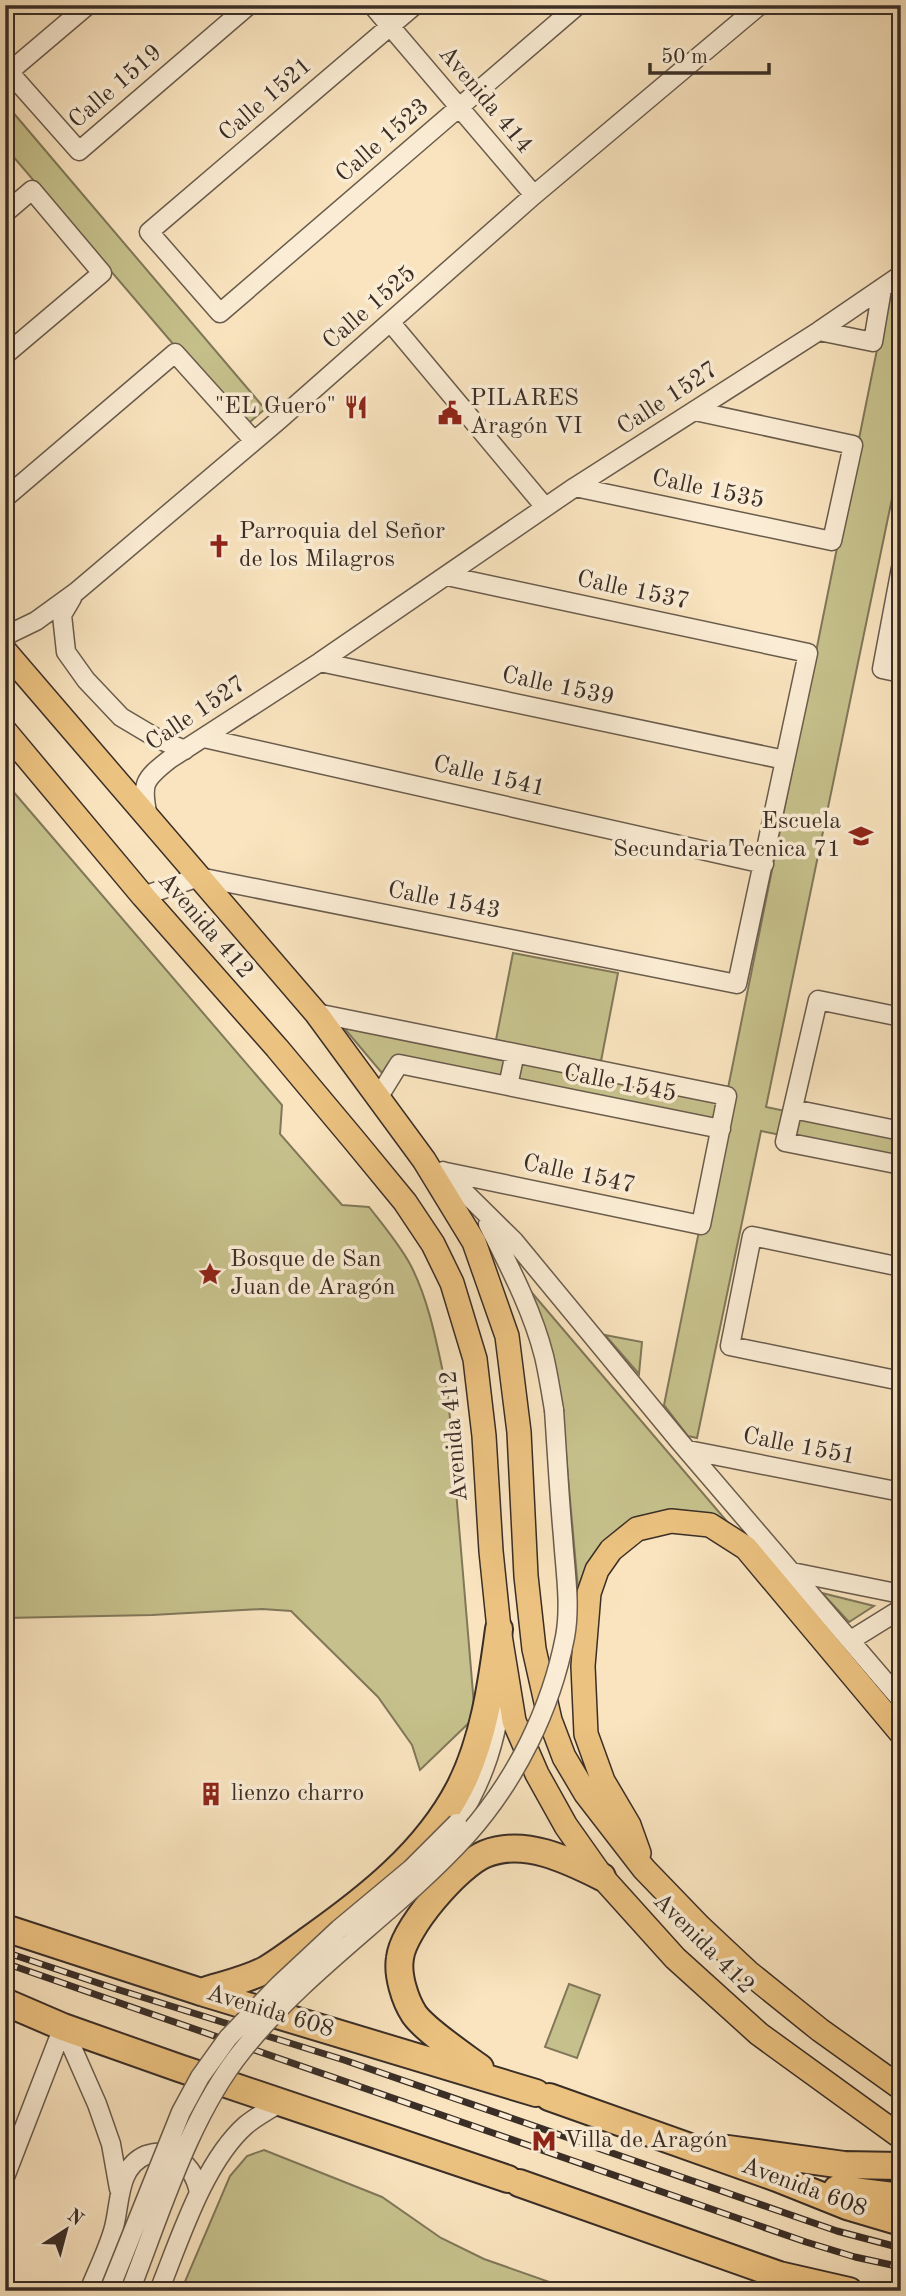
<svg xmlns="http://www.w3.org/2000/svg" width="906" height="2296" font-family="'Old Standard TT',serif">
	<style>
		.green { fill: #c6c18c; stroke: #80785a; stroke-width: 2 }
		.lines { fill: none; stroke-linecap: round; stroke-linejoin: round }
		.minor-casing { stroke: #6a5c4d; stroke-width: 21 }
		.major-casing { stroke: #3a2e27; stroke-width: 26 }
		.highway-casing { stroke: #3a2e27; stroke-width: 30 }
		.minor { stroke: #fbedd5; stroke-width: 18 }
		.major { stroke: #ecc280; stroke-width: 23 }
		.highway { stroke: #ecc280; stroke-width: 26 }
		.rail-casing { stroke: #3a2e27; stroke-width: 7 }
		.rail { stroke: #fbedd5; stroke-width: 4.5; stroke-dasharray: 13; stroke-linecap: butt }
		.minor-bridge-casing { stroke: #6a5c4d; stroke-width: 21; stroke-linecap: butt }
		.minor-bridge { stroke: #fbedd5; stroke-width: 18 }
		.labels { text-anchor: middle; dominant-baseline: central; stroke-width: 7; stroke-linejoin: round; paint-order: stroke }
		.street-label { font-size: 24px; fill: #3a2e27; stroke: #fbedd5 }
		.poi-label { font-size: 24px; fill: #3a2e27; stroke: #fbedd5; text-anchor: start }
	</style>
	<rect width="100%" height="100%" fill="#f9e4bf"/>
	<filter id="stains"><feTurbulence type="fractalNoise" baseFrequency=".00286" numOctaves="4"/><feColorMatrix values="0 0 0 0 .2 0 0 0 0 .09 0 0 0 0 .02 0 0 0 .5 -.17"/></filter>
	<radialGradient id="worn" r=".72"><stop offset=".6" stop-color="#630" stop-opacity="0"/><stop offset="1" stop-color="#630" stop-opacity=".3"/></radialGradient>
	<path class="green" d="M5 103 265 409 244 427 5 147Z
		M901 287V455L766 1107 901 1135V1159L761 1131 697 1438 688 1436 664 1405 721 1122 399 1056 389 1062 382 1073 339 1022 726 1098 888 295Z
		M5 782 282 1105 280 1134 342 1205 369 1207C383 1225 399 1244 410 1264 431 1304 438 1352 448 1395L475 1717 420 1770 412 1745 378 1697 291 1611 262 1609 152 1615 5 1618Z
		M513 953 618 973 601 1061 496 1040Z
		M527 1287 730 1525 664 1516 586 1572 578 1589 562 1410Z
		M605 1335 642 1342 639 1374Z
		M822 1593 874 1606 849 1622Z
		M569 1984 600 1995 577 2058 545 2047Z
		M264 2150 382 2197 441 2238 484 2259 575 2291H181L230 2176 247 2156Z"/>
	<g class="lines">
		<g class="minor-casing">
			<path id="minor" d="M88 5 9 72 79 151 249 5
				M372 5 534 195
				M415 5 149 232 220 313 578 5
				M5 213 32 190 102 273 5 355
				M391 323 545 507
				M819 331 873 342 882 289
				M575 487 832 541 853 445 695 411
				M5 498 175 353 254 441
				M901 568 882 669 901 673
				M72 598 62 615 66 652 86 680 121 717 158 739 185 750
				M5 636 36 621 76 592 279 420 534 195 760 5
				M320 662 785 760
				M204 738 764 864
				M148 817C141 784 143 780 170 759L320 662 575 487 819 331 901 275
				M143 896 199 877 737 984 808 653 447 576
				M316 1013 727 1096 701 1225 446 1172
				M901 1017 818 1000 785 1142 901 1165
				M508 1086 515 1053
				M378 1098 399 1064 721 1129
				M793 1109 901 1131
				M443 1171 514 1241 680 1442 901 1700
				M488 1224C509 1266 532 1309 544 1356 548 1373 551 1392 554 1410
				M901 1267 752 1236 730 1346 901 1381
				M688 1450 901 1492
				M792 1572 901 1594
				M851 1640 901 1609
				M457 1823C485 1777 497 1739 503 1685
				M63 2027 97 2104 111 2144 119 2189
				M5 2177 63 2027
				M89 2291C97 2271 107 2251 113 2231 121 2205 116 2168 146 2155 155 2152 164 2151 172 2155 188 2163 196 2176 199 2193
				M159 2291C180 2239 204 2162 246 2125 257 2116 270 2109 282 2102"/>
		</g>
		<g class="major-casing">
			<path id="major" d="M5 651 316 1013 424 1160 474 1242 507 1336 519 1432 526 1576 534 1649 550 1720 564 1757 586 1794 644 1869 700 1927 748 1972 820 2030 901 2088
				M5 731 143 896 277 1048 354 1140 405 1202 433 1244 452 1283 475 1359 484 1436 491 1551 499 1629 514 1721 537 1774 566 1826 602 1877 675 1958 759 2034 901 2137
				M639 1853 629 1825 603 1781 586 1734 583 1666 589 1593 597 1570 611 1550 637 1529 671 1521 710 1525 746 1548 901 1733"/>
		</g>
		<g class="highway-casing">
			<path id="highway" d="M5 1928 201 1992 536 2093
				M201 1992C222 1985 248 1980 267 1969 282 1960 296 1949 310 1939 368 1898 426 1852 459 1789 484 1741 492 1682 499 1629
				M5 2002 63 2027 179 2068 508 2179
				M480 2068C464 2056 425 2030 414 2014 405 2000 397 1975 400 1958 403 1929 458 1865 485 1854 524 1838 568 1860 602 1877
				M549 2097 777 2178 847 2206 901 2222
				M728 2149 844 2165 901 2166
				M519 2183 779 2275 849 2291
				M837 2189 901 2197"/>
		</g>
		<use href="#minor" class="minor"/>
		<use href="#major" class="major"/>
		<use href="#highway" class="highway"/>
		<g class="rail-casing">
			<path id="rail" d="M5 1952 113 1988 344 2060 837 2231 901 2248
				M5 1963 806 2242 855 2257 901 2267"/>
		</g>
		<use href="#rail" class="rail"/>
		<g class="minor-bridge-casing">
			<path id="minor-bridge" d="M109 2291 181 2112 200 2077 228 2038 279 1985 339 1929 411 1869 457 1823
				M130 2291C161 2212 189 2117 242 2051 307 1969 397 1912 467 1835 516 1780 551 1709 565 1637 571 1605 565 1569 563 1537 559 1494 557 1452 554 1410"/>
		</g>
		<use href="#minor-bridge" class="minor-bridge"/>
	</g>
	<defs>
		<g id="restaurant-bare" transform="scale(1.89)"><path d="M-5-6h1v4h1v-4h1v4h1v-4h1v5L-1.5 .5V6h-2V.5L-5-1ZM5-6V6H3V1.5H1.5Q1.5-4 5-6Z" fill="#8f2418" stroke="#fbedd5" stroke-width="2.5" paint-order="stroke"/></g>
		<g id="civic-bare" transform="scale(1.89)"><path d="M-.6-6.5H3V-4.5H.6V-3L4-1V1h2V6H-6V1h2V-1L-.6-3ZM-1.2 2.5V6h2.4V2.5Z" fill="#8f2418" stroke="#fbedd5" stroke-width="2.5" paint-order="stroke"/></g>
		<g id="church-bare" transform="scale(1.89)"><path d="M-1.2-6h2.4v3.5h3.3v2.4h-3.3V6h-2.4V-.1h-3.3v-2.4h3.3Z" fill="#8f2418" stroke="#fbedd5" stroke-width="2.5" paint-order="stroke"/></g>
		<g id="school-bare" transform="scale(1.89)"><path d="M0-5L7-2L0 1L-7-2ZM-4 1L0 2.5L4 1V4Q0 6-4 4Z" fill="#8f2418" stroke="#fbedd5" stroke-width="2.5" paint-order="stroke"/></g>
		<g id="sight-bare" transform="scale(1.89)"><path d="M0-6L1.8-2.2L6-1.7L2.9 1.2L3.7 5.4L0 3.3L-3.7 5.4L-2.9 1.2L-6-1.7L-1.8-2.2Z" fill="#8f2418" stroke="#fbedd5" stroke-width="2.5" paint-order="stroke"/></g>
		<g id="building-bare" transform="scale(1.89)"><path d="M-4-6H4V6H1V3H-1V6H-4ZM-2.5-4.3h1.7v1.8h-1.7ZM.8-4.3h1.7v1.8H.8ZM-2.5-1h1.7V.8h-1.7ZM.8-1h1.7V.8H.8Z" fill="#8f2418" stroke="#fbedd5" stroke-width="2.5" paint-order="stroke"/></g>
		<g id="metro-bare" transform="scale(1.89)"><path d="M-5.5 5V-5H-3L0 0L3-5H5.5V5H3V-.5L0 4L-3-.5V5Z" fill="#8f2418" stroke="#fbedd5" stroke-width="2.5" paint-order="stroke"/></g>
	</defs>
	<g fill-rule="evenodd">
		<use href="#restaurant-bare" x="356" y="407"/>
		<use href="#civic-bare" x="450" y="413"/>
		<use href="#church-bare" x="219" y="546"/>
		<use href="#school-bare" x="861" y="836"/>
		<use href="#sight-bare" x="210" y="1274"/>
		<use href="#building-bare" x="211" y="1794"/>
		<use href="#metro-bare" x="544" y="2141"/>
	</g>
	<g class="labels">
		<g class="street-label">
			<text transform="translate(116 87) rotate(-41)">Calle 1519</text>
			<text transform="translate(266 100) rotate(-41)">Calle 1521</text>
			<text transform="translate(485 100) rotate(50)">Avenida 414</text>
			<text transform="translate(383 141) rotate(-41)">Calle 1523</text>
			<text transform="translate(370 308) rotate(-41)">Calle 1525</text>
			<text transform="translate(668 399) rotate(-33)">Calle 1527</text>
			<text transform="translate(708 490) rotate(12)">Calle 1535</text>
			<text transform="translate(633 591) rotate(12)">Calle 1537</text>
			<text transform="translate(558 687) rotate(12)">Calle 1539</text>
			<text transform="translate(196 714) rotate(-34)">Calle 1527</text>
			<text transform="translate(489 777) rotate(13)">Calle 1541</text>
			<text transform="translate(444 901) rotate(11)">Calle 1543</text>
			<text transform="translate(205 926) rotate(49)">Avenida 412</text>
			<text transform="translate(620 1084) rotate(11)">Calle 1545</text>
			<text transform="translate(579 1175) rotate(12)">Calle 1547</text>
			<text transform="translate(455 1436) rotate(-95)">Avenida 412</text>
			<text transform="translate(799 1447) rotate(11)">Calle 1551</text>
			<text transform="translate(703 1944) rotate(45)">Avenida 412</text>
			<text transform="translate(270 2012) rotate(17)">Avenida 608</text>
			<text transform="translate(804 2188) rotate(20)">Avenida 608</text>
		</g>
		<g class="poi-label">
			<text x="470" y="399">PILARES<tspan x="470" dy="28">Aragón VI</tspan></text>
			<text x="336" y="407" text-anchor="end">"EL Guero"</text>
			<text x="239" y="532">Parroquia del Señor<tspan x="239" dy="28">de los Milagros</tspan></text>
			<text x="841" y="822" text-anchor="end">Escuela<tspan x="841" dy="28">SecundariaTecnica 71</tspan></text>
			<text x="230" y="1260">Bosque de San<tspan x="230" dy="28">Juan de Aragón</tspan></text>
			<text x="231" y="1794">lienzo charro</text>
			<text x="564" y="2141">Villa de Aragón</text>
		</g>
	</g>
	<rect width="906" height="2296" fill="none" stroke="#f9e4bf" stroke-width="28"/>
	<rect x="7" y="7" width="892" height="2282" fill="none" stroke="#3a2e27" stroke-width="3.5"/>
	<rect x="14" y="14" width="878" height="2268" fill="none" stroke="#3a2e27" stroke-width="2"/>
	<g transform="translate(66 2230) rotate(36)" stroke="#fbedd5" stroke-width="5" paint-order="stroke">
	<path d="M0-5L12 26L0 18L-12 26Z" fill="#3a2e27"/>
	<text y="-10" font-size="19" font-weight="bold" text-anchor="middle" fill="#3a2e27">N</text>
	</g>
	<path d="M650 63v10h119v-10" fill="none" stroke="#3a2e27" stroke-width="3.5"/>
	<text x="661" y="63" font-size="21" fill="#3a2e27" stroke="#fbedd5" stroke-width="5" paint-order="stroke">50 m</text>
	<rect width="100%" height="100%" filter="url(#stains)"/>
	<rect width="100%" height="100%" fill="url(#worn)"/>
</svg>
